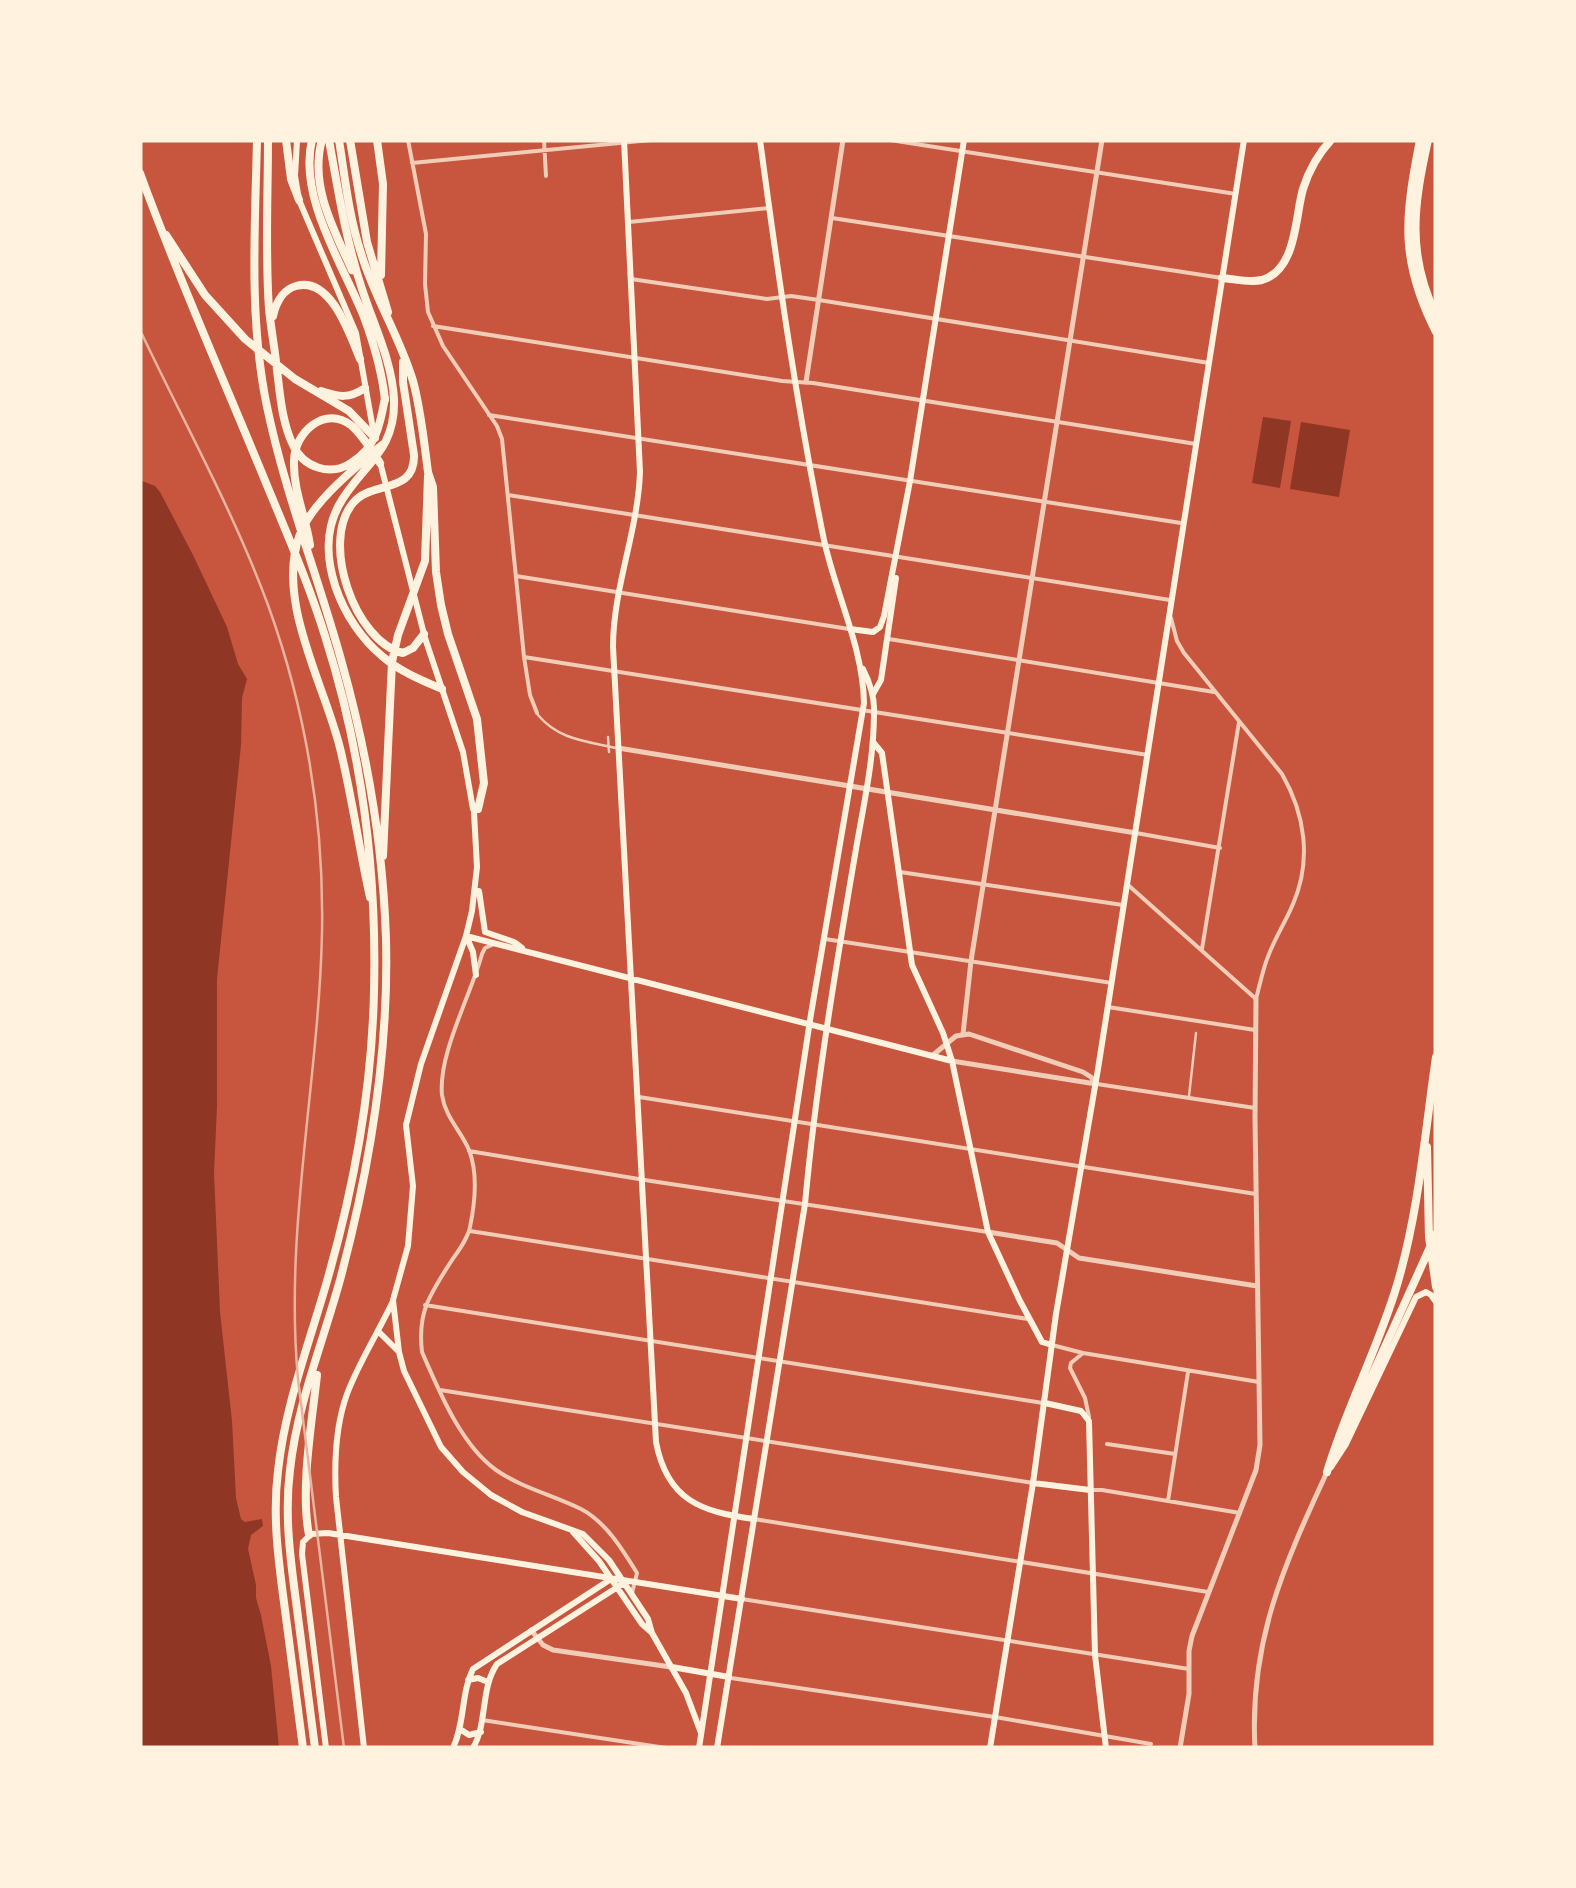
<svg xmlns="http://www.w3.org/2000/svg" width="1576" height="1888" font-family="'IBM Plex Serif',serif">
	<style>
		.water { fill: #8f3625 }
		.lines { fill: none; stroke-linecap: round; stroke-linejoin: round }
		.service { stroke: #f1ccb7; stroke-width: 2.5 }
		.pedestrian { stroke: #f1ccb7; stroke-width: 2.5 }
		.minor { stroke: #f1ccb7; stroke-width: 4 }
		.tertiary { stroke: #f1ccb7; stroke-width: 5 }
		.secondary { stroke: #fff3e0; stroke-width: 6 }
		.primary { stroke: #fff3e0; stroke-width: 6 }
		.motorway { stroke: #fff3e0; stroke-width: 8 }
		.rail { stroke: #e9b49f; stroke-width: 2.5 }
	</style>
	<rect width="100%" height="100%" fill="#c8553d"/>
	<path class="water" d="M1263 417 1291 421 1280 488 1252 483Z
		M1301 422 1350 430 1339 497 1290 489Z
		M140 477 142 481 155 486 160 492 193 555 227 627 238 664 247 679 242 698 241 745 217 979V1106L214 1173 220 1312 232 1421 236 1498 241 1519 245 1522 262 1519 263 1526 251 1535 248 1549 256 1585V1598L261 1615 271 1666 279 1748H140Z"/>
	<g class="lines">
		<path class="service" d="M1189 1096 1196 1033"/>
		<path class="pedestrian" d="M538 715C559 740 586 741 616 748
			M608 737 609 752"/>
		<path class="minor" d="M408 140 426 234 425 284 428 312 443 346 497 426 502 439 524 657 530 695 537 713
			M544 140 546 176
			M890 140 1236 194
			M412 163 651 140
			M832 218 1222 278
			M629 222 769 208
			M631 279 767 299 791 296 819 300 1209 363
			M433 326 782 381 813 383 1196 444
			M489 415 1181 523
			M508 495 1170 600
			M516 576 849 629
			M889 639 1214 692
			M524 657 1148 755
			M1136 833 1220 848
			M900 872 1123 905
			M1127 884 1256 999C1260 984 1263 968 1269 954 1276 936 1286 921 1293 904 1312 860 1305 814 1282 774L1184 653 1177 641 1171 618
			M825 939 1112 983
			M492 945 485 948 482 954C471 995 438 1054 442 1095 445 1117 461 1131 469 1150 478 1173 475 1203 470 1227 468 1238 459 1250 452 1260 431 1293 417 1311 422 1352 439 1391 461 1445 496 1470 522 1488 553 1495 581 1509 606 1522 623 1550 637 1573L632 1593
			M1202 949 1239 722
			M1108 1007 1255 1030
			M1097 1084 1255 1108
			M639 1097 1256 1194
			M469 1151 651 1181 988 1232
			M470 1231 1028 1319
			M425 1305 1043 1403
			M1052 1345 1083 1353 1259 1382
			M1083 1353 1071 1363 1070 1368 1085 1398 1089 1417
			M440 1390 1033 1483
			M1107 1444 1175 1454
			M1091 1490H1102L1240 1513
			M1168 1501 1188 1372
			M754 1519 1208 1592
			M742 1599 1189 1669
			M731 1678 995 1717 1151 1744
			M482 1720 666 1748"/>
		<path class="tertiary" d="M806 382 843 140
			M618 748 1136 833
			M963 1034 971 961 1102 140
			M933 1055 956 1036 969 1034 1083 1072 1091 1077 1096 1084
			M952 1061 1096 1084
			M988 1232 1057 1243 1079 1258 1257 1286
			M531 1630 543 1645 553 1650 671 1667
			M1180 1748 1189 1694V1651L1192 1636 1256 1470 1260 1445 1255 1118 1256 999
			M1255 1748C1249 1642 1284 1565 1327 1472"/>
		<path class="secondary" d="M297 140 295 176 299 200 356 333 374 435
			M624 140 640 472C638 531 613 588 613 647L656 1442C667 1500 701 1512 754 1519
			M380 462 425 638 463 752 473 809
			M850 629 873 632 880 627 884 616 910 481 964 140
			M873 694 881 680 896 578
			M873 742 882 753 912 965 943 1033 952 1061 988 1232 1020 1301 1042 1342 1052 1345
			M474 812 477 867 472 911 466 936 421 1064 406 1125 413 1186 408 1246 393 1300 399 1352 404 1371 441 1447 463 1472 491 1495 522 1512 583 1534 609 1560 648 1619 652 1633 686 1693 701 1733
			M479 891 485 932 514 942 522 948
			M466 936 952 1061
			M467 938 473 952 476 975
			M379 1332 398 1351
			M1045 1403 1081 1411 1089 1421 1095 1655 1106 1748
			M1331 1467 1346 1444 1416 1297 1426 1292 1431 1295 1436 1302
			M1033 1483 1090 1490
			M573 1532 599 1561 642 1624 651 1632
			M672 1667 729 1677
			M468 1680 478 1678 488 1682
			M460 1729 469 1735 481 1732
			M326 1748 302 1554 303 1542 311 1534 328 1533 742 1599
			M364 1748 336 1497C334 1462 335 1427 347 1394 359 1362 378 1333 393 1301
			M453 1748C465 1723 461 1693 473 1669L611 1579
			M473 1748C488 1722 480 1689 497 1664L624 1583
			M990 1748 1033 1483 1056 1314 1098 1069 1244 140"/>
		<path class="primary" d="M699 1748 811 1014 864 703C863 647 836 595 824 540 797 408 778 274 760 140
			M717 1748 805 1204C816 1085 836 966 856 849 864 803 874 759 874 713 875 697 870 683 863 669"/>
		<path class="motorway" d="M257 140C255 228 249 316 266 402 284 491 318 576 342 663 367 752 383 846 386 939 389 1054 370 1168 340 1280 323 1342 297 1405 290 1470 284 1517 291 1563 297 1609 303 1656 309 1702 315 1748
			M268 140C268 196 265 253 269 309 271 329 275 350 277 370 280 394 282 423 293 445 303 467 330 477 351 463 376 448 380 425 385 398
			M286 140 291 179 299 200
			M312 140C298 197 343 265 364 317 374 344 382 372 385 400
			M322 140C309 185 334 230 352 270
			M329 140C338 190 346 241 362 289 374 326 392 361 394 399 396 453 361 465 339 505 312 554 342 623 382 656 399 671 421 680 442 689
			M339 140C345 178 349 217 361 253 374 297 400 337 413 381 421 410 424 442 428 472L433 487 436 572 441 605 448 634 477 719 484 783 478 809
			M350 140 367 242 388 312
			M377 140 383 184 381 275
			M1420 140C1405 217 1399 259 1436 332
			M1428 140C1414 204 1406 253 1436 315
			M140 173C178 278 224 380 266 483 287 534 309 584 325 636 362 752 377 870 374 991 372 1087 355 1182 329 1274 311 1339 285 1404 278 1471 272 1518 279 1564 285 1610 291 1656 297 1702 303 1748
			M166 235 205 295 245 339 295 379 349 411 375 438
			M1222 278C1235 279 1250 283 1262 280 1297 270 1295 216 1303 189 1309 170 1318 154 1331 140
			M273 316C276 303 282 290 296 286 331 276 350 335 360 359
			M403 362V382L414 455C415 495 372 480 353 503 320 542 355 642 403 653L413 648 424 634
			M321 391C339 397 349 399 365 388
			M310 545C306 517 293 491 294 461 294 433 325 404 352 426 363 436 372 451 380 463
			M383 856 392 662 398 635 425 561 428 476
			M370 897C359 848 352 797 340 748 324 683 275 600 300 534 313 501 355 468 382 445
			M1427 1147 1429 1237 1436 1287
			M1336 1455 1436 1234
			M1327 1472C1346 1408 1378 1349 1397 1285 1419 1211 1425 1132 1436 1057
			M309 1535C300 1489 312 1422 317 1375"/>
		<path class="rail" d="M140 330C183 421 233 510 268 605 306 710 324 821 322 932 319 1081 284 1229 298 1379L344 1748"/>
	</g>
	<rect width="1576" height="1888" fill="none" stroke="#fff3e0" stroke-width="285"/>
</svg>
